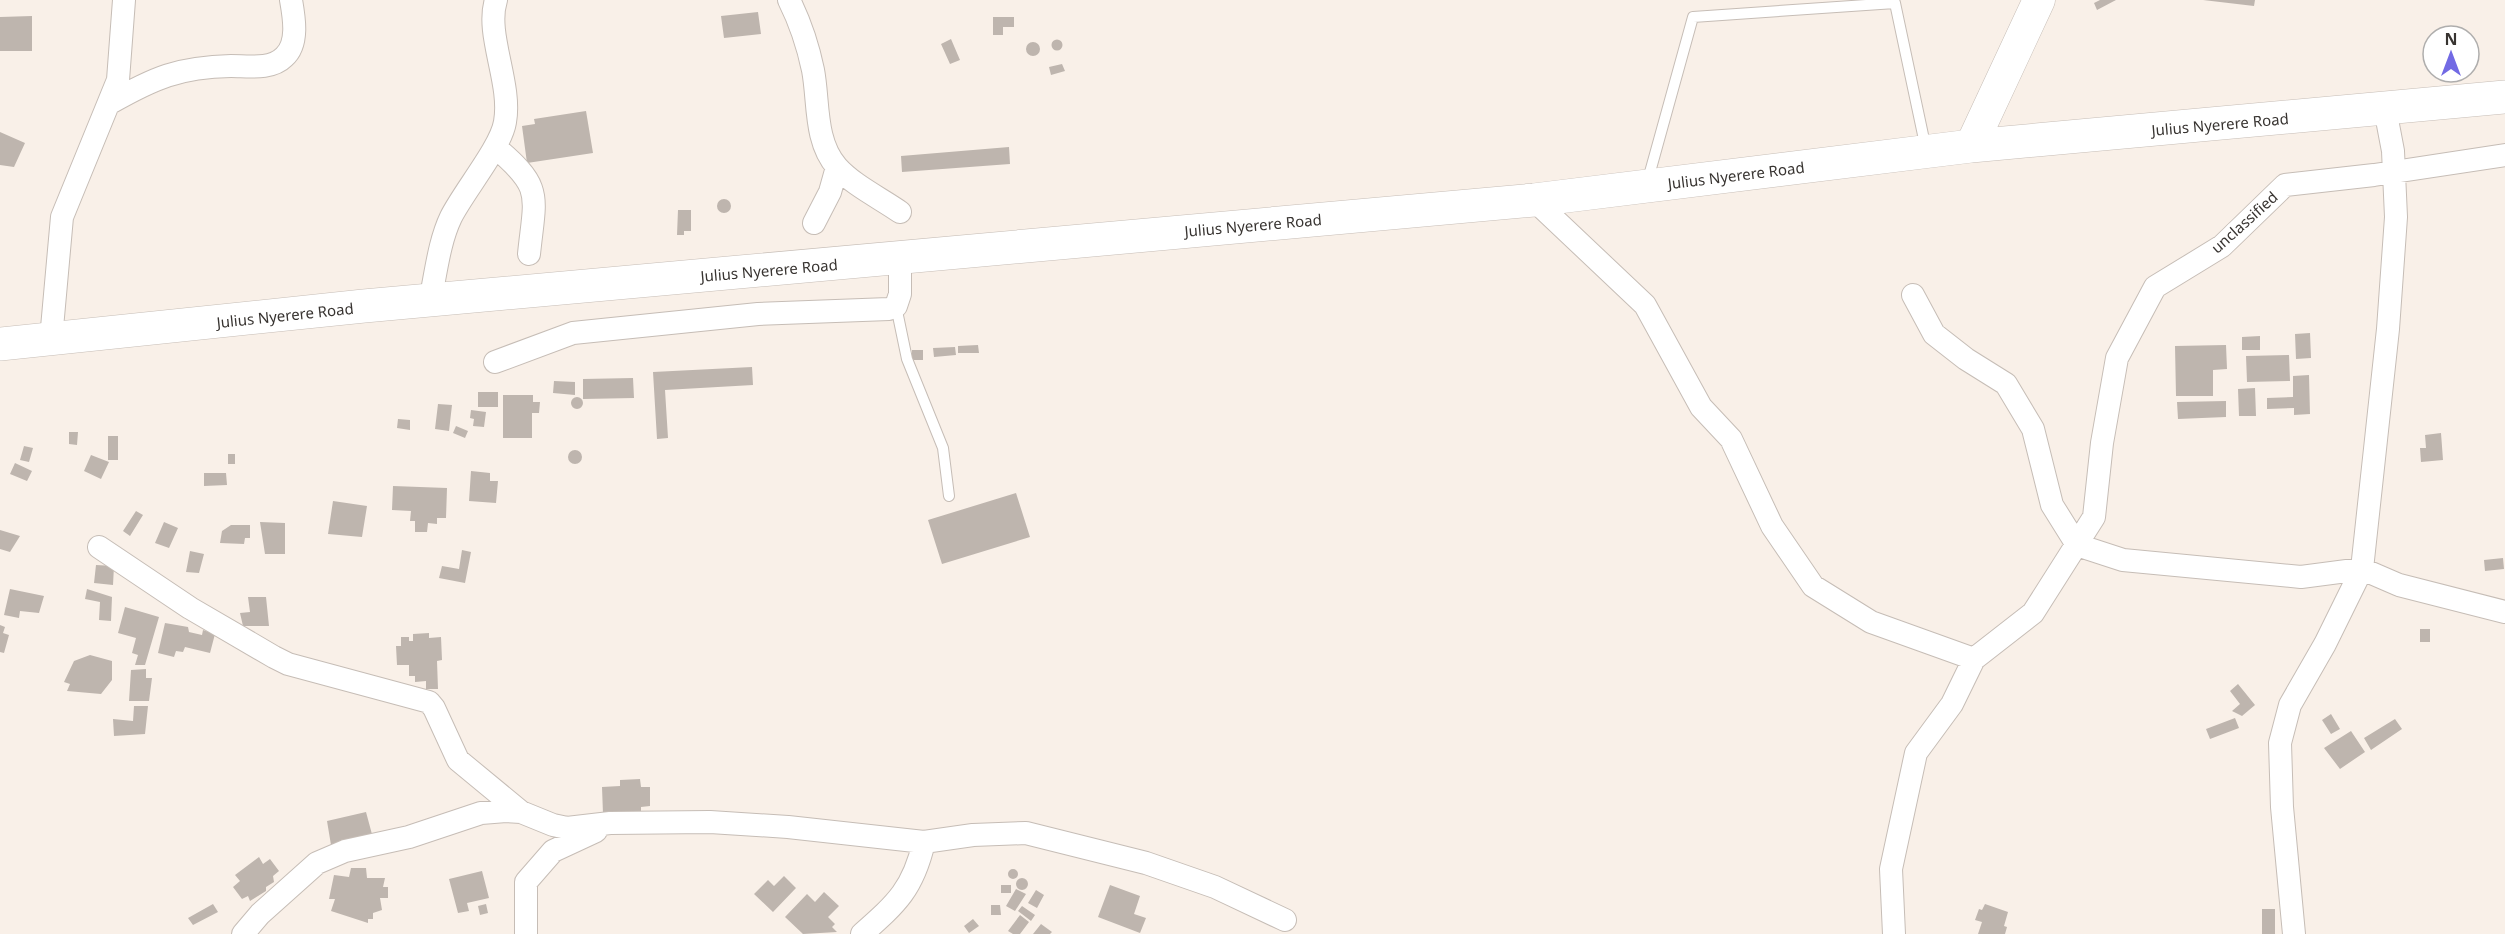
<svg xmlns="http://www.w3.org/2000/svg" width="2505" height="934" font-family="'Noto Sans',sans-serif">
	<style>
		.building { fill: #beb5ae }
		.lines { fill: none; stroke-linecap: round; stroke-linejoin: round }
		.lane-casing { stroke: #c6bdb6; stroke-width: 12 }
		.street-casing { stroke: #c6bdb6; stroke-width: 24 }
		.secondary-casing { stroke: #c6bdb6; stroke-width: 33 }
		.highway-casing { stroke: #c6bdb6; stroke-width: 34 }
		.lane { stroke: #fff; stroke-width: 10 }
		.street { stroke: #fff; stroke-width: 22 }
		.secondary { stroke: #fff; stroke-width: 32 }
		.highway { stroke: #fff; stroke-width: 33 }
		.labels { text-anchor: middle; dominant-baseline: central; stroke-width: 6; stroke-linejoin: round; paint-order: stroke }
		.street-label { font-size: 15px; fill: #383431; stroke: #fff }
	</style>
	<rect width="100%" height="100%" fill="#f9f0e8"/>
	<path class="building" d="M2100 0H2116L2097 10 2094 3Z
		M2203 0H2255L2254 6Z
		M758 12 761 34 724 38 721 16Z
		M32 16V51H0V17Z
		M993 17H1014V27H1003V35H993Z
		M951 39 960 60 950 64 941 44Z
		M1051.5 45a5.5 5.5 0 1 1 11 0a5.5 5.5 0 1 1-11 0Z
		M1026 49a7 7 0 1 1 14 0a7 7 0 1 1-14 0Z
		M1062 64 1065 71 1051 75 1049 67Z
		M586 111 593 153 527 163 522 126 535 124 534 119Z
		M0 132 25 143 14 167 0 165Z
		M1009 147 1010 164 902 172 901 156Z
		M717 206a7 7 0 1 1 14 0a7 7 0 1 1-14 0Z
		M678 210H691V231H684V235H677Z
		M2310 333 2311 358 2296 359 2295 334Z
		M2260 336V350H2242V337Z
		M978 345 979 353H958V346Z
		M2226 345 2227 369 2213 370V396H2176L2175 346Z
		M955 347 956 355 934 357 933 348Z
		M912 350H923V360H912Z
		M2289 355 2290 381 2247 382 2246 356Z
		M752 367 753 385 665 390 668 438 657 439 653 372Z
		M2309 375 2310 414 2294 415V408L2267 409V398L2293 397V376Z
		M633 378 634 398 583 399V379Z
		M554 381 575 382V395L553 393Z
		M2255 388 2256 416H2239L2238 389Z
		M478 392H498V407H478Z
		M503 395H533V402H540L539 413H532V438H503Z
		M571 403a6 6 0 1 1 12 0a6 6 0 1 1-12 0Z
		M2226 401V417L2178 419 2177 402Z
		M438 404 452 405 449 431 435 429Z
		M471 410 486 412 484 427 473 426 474 419 470 418Z
		M398 419 410 420V430L397 428Z
		M456 426 468 431 465 438 453 433Z
		M69 432H78L77 445 69 444Z
		M2441 433 2443 460 2421 462 2420 448H2426L2425 435Z
		M108 436H118V460H108Z
		M24 446 33 448 29 462 20 460Z
		M568 457a7 7 0 1 1 14 0a7 7 0 1 1-14 0Z
		M228 454H235V464H228Z
		M91 455 109 462 101 479 84 471Z
		M15 463 32 471 27 481 10 474Z
		M471 471 490 473V481H498L496 503 469 501Z
		M204 473H226L227 485 204 486Z
		M393 486 447 488 446 518H437V524L428 523 427 532H415V521H410L411 511 392 510Z
		M1016 493 1030 537 942 564 928 520Z
		M333 501 367 506 362 537 328 534Z
		M136 511 143 515 130 536 123 531Z
		M164 522 178 528 169 548 155 543Z
		M260 522 285 523V554H265Z
		M231 525H250V538H245L244 544 220 543 222 531Z
		M0 530 20 536 10 552 0 549Z
		M462 550 471 552 465 583 439 578 442 566 459 569Z
		M190 551 204 554 199 573 186 572Z
		M2503 558 2504 569 2485 571 2484 560Z
		M96 565 114 566 113 585 94 583Z
		M10 589 44 596 39 613 20 611 19 618 4 615Z
		M87 589 112 597 111 621 99 620 100 602 85 599Z
		M248 597H266L269 626H243L240 613 250 612Z
		M125 607 159 617 145 665H135L138 655 132 653 136 638 118 633Z
		M165 623 188 627 189 632 202 635 203 630 215 634 210 653 185 647 183 652 176 651 174 657 158 653Z
		M0 625 5 627 3 633 9 635 4 653 0 652Z
		M2420 629H2430V642H2420Z
		M429 633V638L441 637 442 660 437 661 438 689H426V681L415 682V676H409V665H397L396 646H401V637H409V641H413V634Z
		M90 655 112 661V680L101 694 67 691 70 684 64 682 74 661Z
		M146 669V678H152L149 701H129L131 670Z
		M2238 684 2255 705 2242 716 2232 711 2240 704 2230 691Z
		M134 706H148L145 734 114 736 113 719 133 721Z
		M2331 714 2340 729 2331 734 2322 720Z
		M2235 718 2239 728 2210 739 2206 729Z
		M2395 719 2402 729 2371 750 2364 738Z
		M2351 731 2365 752 2340 769 2324 748Z
		M640 779 641 787H650V806L641 807V811L634 812 635 816 603 814 602 787 620 786V780Z
		M366 812 373 838 331 845 327 821Z
		M259 857 263 864 270 859 279 871 273 876 274 882 266 887V891L250 901 248 896 242 899 233 887 240 881 235 875Z
		M351 868H366L367 878H385L383 887H388V898H380L382 910 373 913V919H368V923L331 911 335 899H329L334 875 349 877Z
		M1008 874a5 5 0 1 1 10 0a5 5 0 1 1-10 0Z
		M482 871 489 898 467 903 469 911 458 913 449 879Z
		M784 876 796 888 773 912 754 894 768 880 774 886Z
		M1016 884a6 6 0 1 1 12 0a6 6 0 1 1-12 0Z
		M1001 885H1011V893H1001Z
		M1110 885 1140 896 1134 914 1146 918 1140 933 1098 917Z
		M1016 889 1026 894 1015 911 1006 906Z
		M1036 890 1044 895 1037 908 1028 903Z
		M824 892 839 906 828 917 835 924 832 927 837 932 803 934 785 917 807 894 815 902Z
		M213 904 218 912 193 925 188 918Z
		M486 904 488 913 480 915 478 906Z
		M1985 904 2008 912 2004 926 2007 927 2005 934H1978L1982 922 1975 920 1979 909 1982 910Z
		M991 905H1000L1001 915H991Z
		M1022 906 1035 915 1031 921 1018 911Z
		M2262 909H2275V934H2262Z
		M1020 915 1029 922 1020 934H1013L1008 931Z
		M973 919 979 926 969 933 964 926Z
		M1041 924 1052 932 1050 934H1033Z"/>
	<g class="lines">
		<g class="lane-casing">
			<path id="lane" d="M1647 183 1693 17 1895 3 1926 149
				M896 306 907 359 943 448 949 496"/>
		</g>
		<g class="street-casing">
			<path id="street" d="M789 0C800 22 808 46 813 70 819 101 814 141 837 167 853 185 880 198 900 212
				M110 103C154 78 179 67 231 66 248 66 271 70 284 57 299 44 294 17 291 0
				M495 147C544 188 535 195 529 254
				M1534 200 1645 305 1701 407 1731 439 1772 526 1813 586 1871 622 1974 659
				M814 223 830 192 837 167
				M1913 295 1934 334 1966 359 2006 384 2033 429 2052 505 2077 545 2123 560 2301 577 2362 569 2399 585 2505 612
				M430 301C436 273 439 242 451 217 464 191 501 147 505 122 512 83 485 34 496 0
				M51 339 62 217 118 80 124 0
				M495 362 573 333 758 314 889 309 896 306 900 294V258
				M99 547 190 608 274 657 288 664 429 702 434 708 458 760 521 812
				M243 934 260 914 317 863 345 851 409 837 481 813 506 811 521 812 553 825 567 828 610 823 710 822 788 827 924 842 973 835 1026 833 1146 863 1215 887 1285 920
				M526 934V882L553 851 596 831
				M862 934C897 903 913 889 924 842
				M1894 934 1891 869 1916 753 1952 704 1974 659 2033 613 2094 517 2102 443 2117 358 2155 287 2222 246 2285 185 2374 175 2505 155
				M2294 934 2282 807 2280 743 2290 705 2325 644 2362 569 2388 329 2396 217 2393 151 2385 109"/>
		</g>
		<g class="secondary-casing">
			<path id="secondary" d="M1971 146 2039 0"/>
		</g>
		<g class="highway-casing">
			<path id="highway" d="M0 344 364 306 1534 200 1971 146 2505 97"/>
		</g>
		<use href="#lane" class="lane"/>
		<use href="#street" class="street"/>
		<use href="#secondary" class="secondary"/>
		<use href="#highway" class="highway"/>
	</g>
	<g class="labels">
		<g class="street-label">
			<text transform="translate(2220 124) rotate(-5)">Julius Nyerere Road</text>
			<text transform="translate(1736 175) rotate(-7)">Julius Nyerere Road</text>
			<text transform="translate(2244 222) rotate(-42)">unclassified</text>
			<text transform="translate(1253 225) rotate(-5)">Julius Nyerere Road</text>
			<text transform="translate(769 270) rotate(-5)">Julius Nyerere Road</text>
			<text transform="translate(285 315) rotate(-6)">Julius Nyerere Road</text>
		</g>
	</g>
	<g transform="translate(2451 54)"><circle r="28" fill="#ffffff" stroke="#afaead" stroke-width="1.5"/>
	<path d="M0-4.5L10 22L0 15L-10 22Z" fill="#726ae4"/>
	<text y="-9" font-size="16" font-weight="bold" text-anchor="middle" fill="#383431">N</text>
	</g>
</svg>
